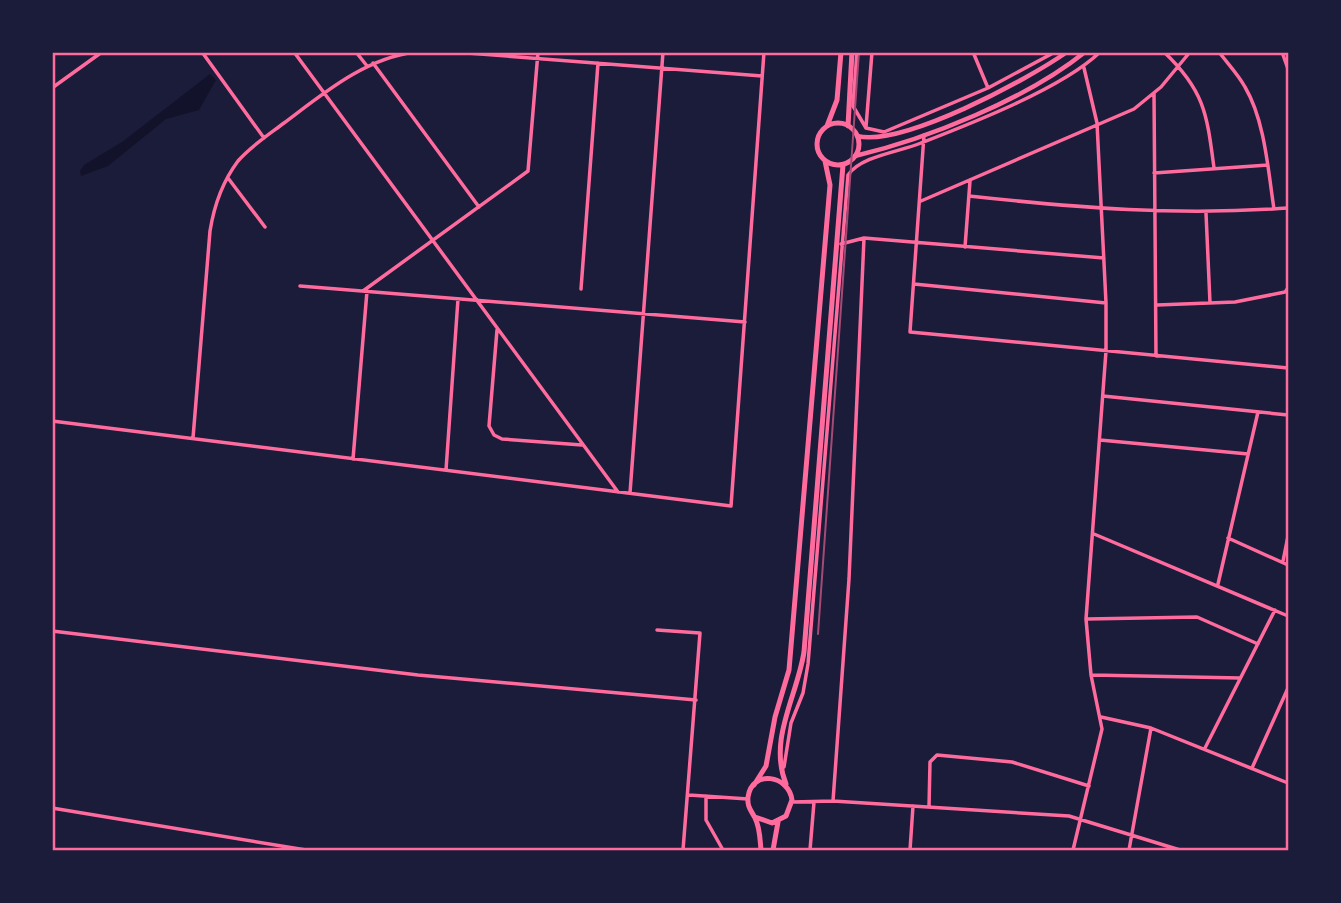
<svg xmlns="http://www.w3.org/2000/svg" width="1341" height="903" font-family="'Source Sans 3',sans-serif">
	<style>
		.water { fill: #12122b }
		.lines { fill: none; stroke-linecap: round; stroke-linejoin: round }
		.minor { stroke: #ff6b9d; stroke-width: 3.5 }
		.tertiary { stroke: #ff6b9d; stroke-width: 4.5 }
		.trunk { stroke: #ff6b9d; stroke-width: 5 }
		.rail { stroke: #a44b75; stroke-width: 2 }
		.neatline { fill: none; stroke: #ff6b9d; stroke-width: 2.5 }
	</style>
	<rect width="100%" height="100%" fill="#1b1b3a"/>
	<path class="water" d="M210 74 216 80 199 110 166 119 108 166 81 176 80 171 84 165 122 142Z"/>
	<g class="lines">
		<path class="minor" d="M202 52 264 138
			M294 52 618 492
			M356 52 367 66
			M454 52 762 76
			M857 52 853 106 866 128 884 132 988 88 1055 52
			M973 52 988 88
			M1164 52C1205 91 1207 115 1214 168
			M1219 52C1228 64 1238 74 1245 87 1265 121 1268 170 1274 209
			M1282 52 1288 69
			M373 63 479 207
			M52 88 102 52
			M1154 93 1156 356
			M866 127 872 52
			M924 135 910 332 1288 368
			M1154 173 1268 165
			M228 178 265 227
			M969 196C1079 208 1178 216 1288 208
			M921 201 1134 109 1161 87 1190 52
			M1206 213 1210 303
			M841 244 864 238 1104 258
			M965 247 970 181
			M914 284 1106 303
			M300 286 745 322
			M581 289 598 63
			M363 291 528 171 538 52
			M1157 305 1235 302 1285 292 1288 288
			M497 330 489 426 494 435 502 439 582 445
			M1103 396 1288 415
			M52 421 731 506 764 52
			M193 438 210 231C214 206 223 181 238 161 251 146 268 135 284 123 324 93 365 58 416 52
			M1100 440 1248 454
			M353 459 367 291
			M446 470 458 299
			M630 493 663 52
			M1094 534 1288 616
			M1228 538 1288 565
			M1283 561 1288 536
			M1218 584 1258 412
			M1087 619 1197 617 1258 644
			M657 630 700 633 683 850
			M52 631 418 675 696 700
			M1092 675 1240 678
			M1101 717 1151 728 1288 783
			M1205 748 1275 610
			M784 767 791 723 803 693 808 664 848 175C861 156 899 152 921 143 970 124 1063 88 1100 52
			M1252 768 1288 688
			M689 795 748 799
			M706 796V820L723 850
			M833 801 849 579 864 238
			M792 802 833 801 1069 816 1180 850
			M929 807 930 762 937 755 1012 762 1089 786
			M52 808 306 850
			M810 850 814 802
			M910 850 913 806
			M1073 850 1102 729 1091 675 1086 619 1106 351V303L1097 123 1084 68
			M1129 850 1151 728"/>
		<path class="tertiary" d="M857 136C903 147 1027 80 1067 52
			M855 156C927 139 1027 99 1085 52"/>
		<path class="trunk" d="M817 144a21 21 0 1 1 42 0a21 21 0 1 1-42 0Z
			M827 126 837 100 841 52
			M848 126 852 52
			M786 784C768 739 797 697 804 652L843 165
			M754 785 766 766 775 717 789 670 830 185 825 161
			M755 817 772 823 786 816 792 800C789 775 752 769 748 797 747 807 751 810 755 818 760 827 760 840 761 850
			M773 850 778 822"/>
		<path class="rail" d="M818 634 859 52"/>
	</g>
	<rect width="1341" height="903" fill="none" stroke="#1b1b3a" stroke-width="108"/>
	<rect x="54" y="54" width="1233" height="795" class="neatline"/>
</svg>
